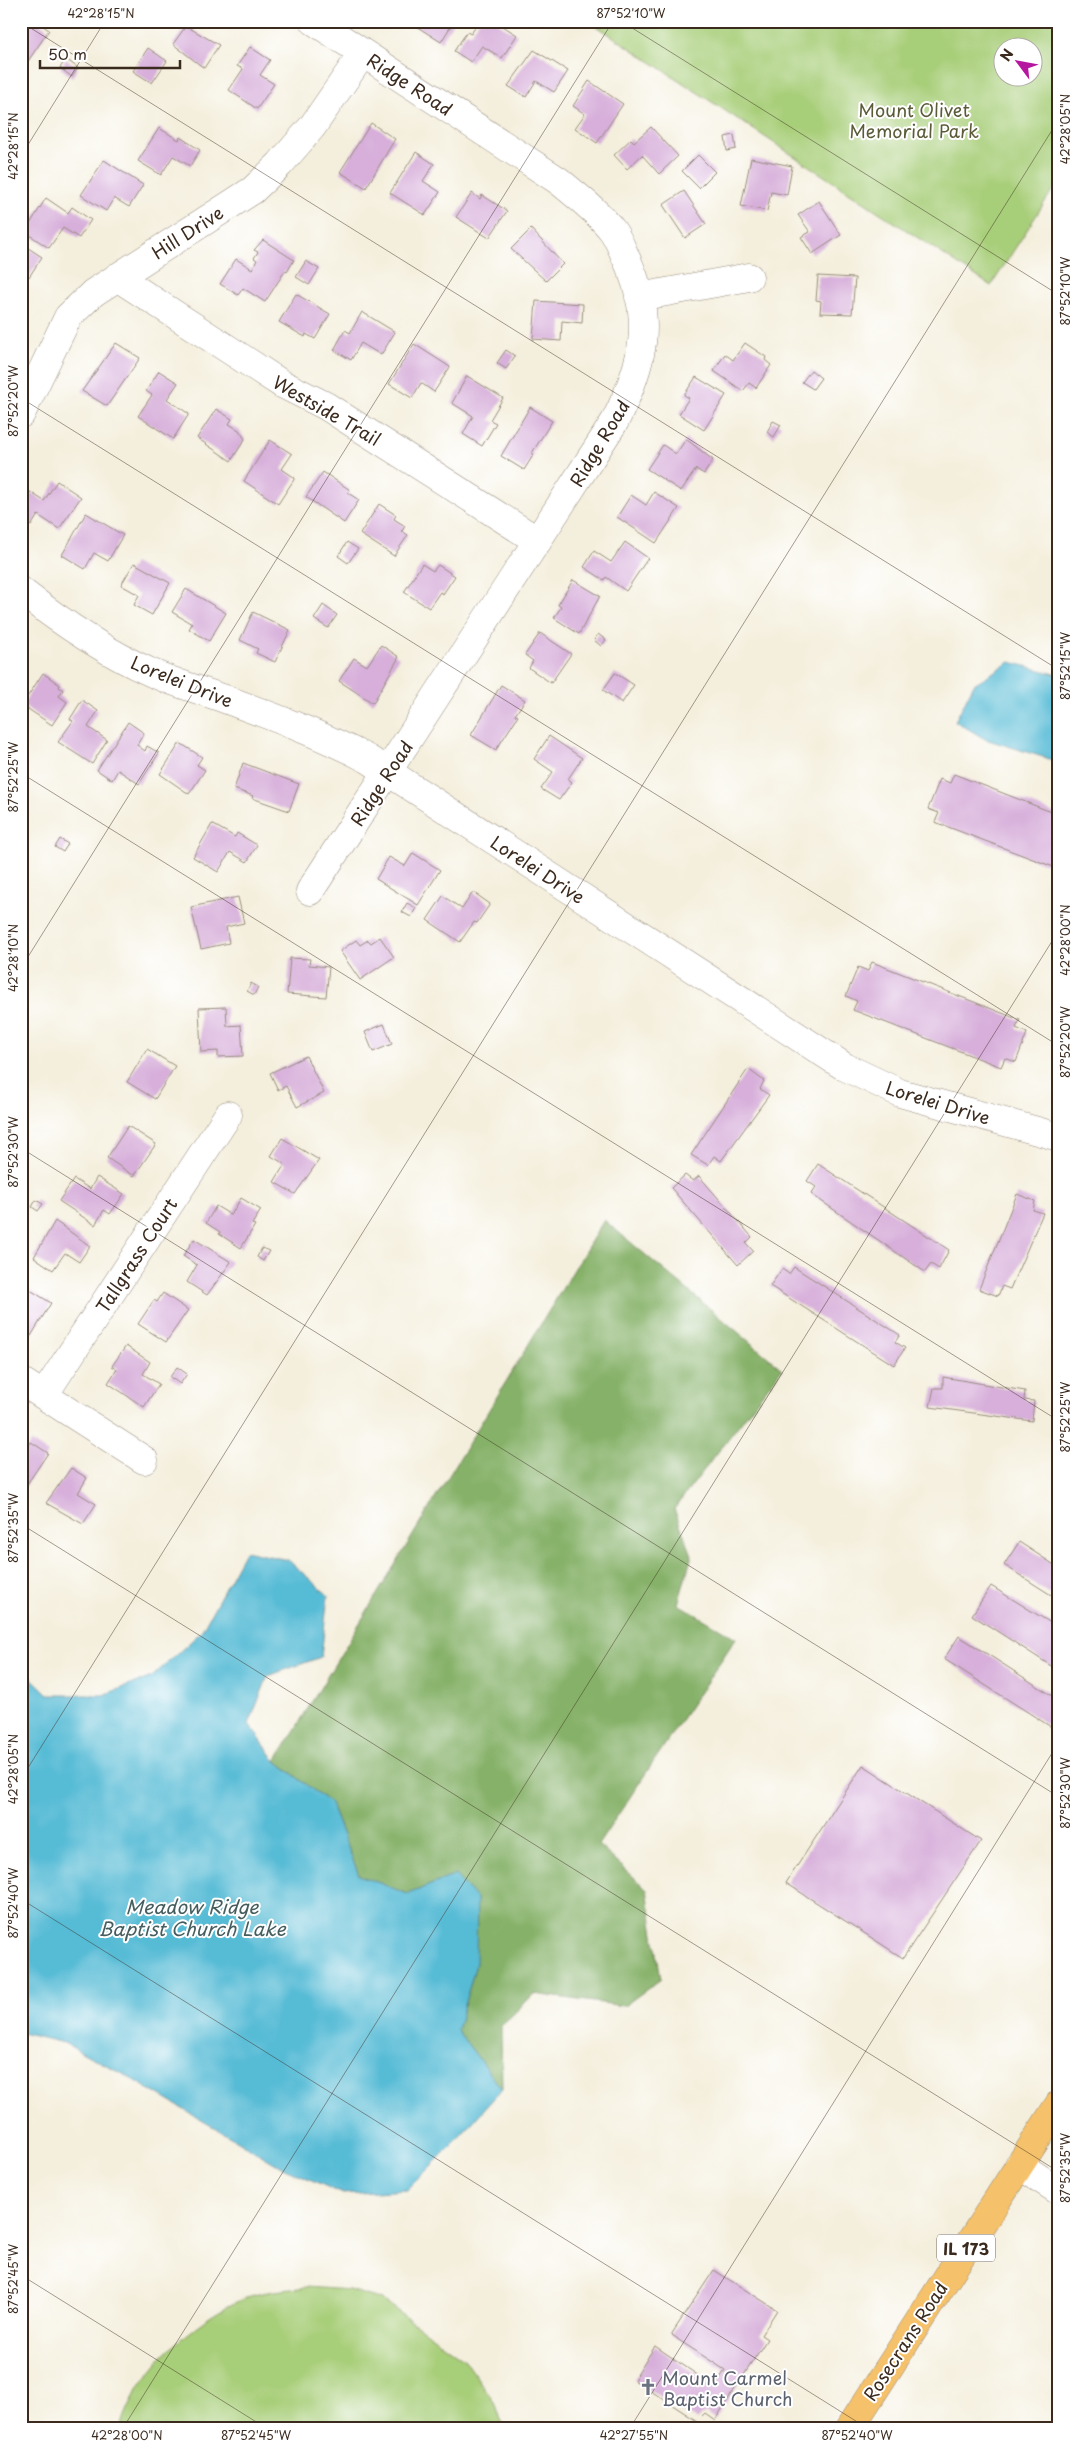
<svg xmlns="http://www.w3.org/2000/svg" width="1080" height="2449" font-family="'Playpen Sans',sans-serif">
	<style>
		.green { fill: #a7ce78; stroke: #717c4b; fill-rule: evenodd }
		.forest { fill: #85b168; stroke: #606e43 }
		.water { fill: #57bbd5; stroke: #49727a }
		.building { fill: #d7afda }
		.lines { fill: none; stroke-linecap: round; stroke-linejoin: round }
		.minor-casing { stroke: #988c7e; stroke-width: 29 }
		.major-casing { stroke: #988c7e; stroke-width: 29 }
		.minor { stroke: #fff; stroke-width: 28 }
		.major { stroke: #f5c16b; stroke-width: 28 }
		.ticks { fill: none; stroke: #3b2a1e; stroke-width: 1; stroke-opacity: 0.45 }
		.labels { text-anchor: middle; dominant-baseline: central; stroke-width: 4; stroke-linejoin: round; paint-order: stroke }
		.shield { fill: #fff; stroke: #766a62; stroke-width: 1 }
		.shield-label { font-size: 16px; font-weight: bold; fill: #3b2a1e }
		.street-label { font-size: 18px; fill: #3b2a1e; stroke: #fff }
		.park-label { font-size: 18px; fill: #5b5b39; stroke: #fff }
		.worship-label { font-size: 18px; fill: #5b616d; stroke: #fff; text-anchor: start }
		.water-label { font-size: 19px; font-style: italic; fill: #455d5e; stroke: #fff }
		.neatline { fill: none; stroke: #3b2a1e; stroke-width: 2 }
		.ticks-label { font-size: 12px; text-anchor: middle; fill: #3b2a1e }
	</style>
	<rect width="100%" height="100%" fill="#fff"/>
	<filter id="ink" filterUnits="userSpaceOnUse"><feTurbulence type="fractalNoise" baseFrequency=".02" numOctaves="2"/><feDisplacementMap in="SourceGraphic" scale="10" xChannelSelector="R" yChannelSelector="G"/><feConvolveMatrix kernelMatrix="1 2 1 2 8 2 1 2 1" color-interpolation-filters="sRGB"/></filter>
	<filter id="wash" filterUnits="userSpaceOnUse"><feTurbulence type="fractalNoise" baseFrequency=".0096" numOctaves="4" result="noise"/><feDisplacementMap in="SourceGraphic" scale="20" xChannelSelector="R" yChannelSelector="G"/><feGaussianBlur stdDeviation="1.12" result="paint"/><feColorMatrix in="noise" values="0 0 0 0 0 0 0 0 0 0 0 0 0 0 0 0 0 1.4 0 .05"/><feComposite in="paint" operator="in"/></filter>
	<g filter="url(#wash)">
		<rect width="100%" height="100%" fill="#f4efdd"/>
		<path class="green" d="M589 21H1059V180L991 286ZM1002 48H1032V78H1002Z
			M306 2287 350 2290 382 2300 465 2360 496 2405 503 2426 501 2428H121C137 2372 190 2322 243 2299 259 2291 288 2290 306 2287Z"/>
		<path class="forest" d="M604 1220 782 1369 674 1509 692 1555 678 1604 736 1638 598 1845 647 1889 661 1979 624 2006 534 1994 501 2026 502 2089 457 2030 476 1964 455 1875 408 1894 359 1875 330 1803 276 1761Z"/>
		<path class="water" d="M1010 662 1059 675V762L985 739 955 721 974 684Z
			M245 1551 288 1560 328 1595 321 1657 268 1676 249 1724 276 1761 330 1803 359 1875 408 1894 455 1875 477 1899 476 1964 457 2030 502 2089 454 2143 407 2190 343 2194 278 2165 118 2071 64 2043 21 2033V1665L24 1671 49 1695H103L152 1677 201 1632Z"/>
		<g id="blocks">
			<path class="building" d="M21 21H36L49 30 26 64 21 61Z
				M408 21H454L441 42Z
				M479 21H495L517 35 502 58 482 46 471 62 454 51 467 32 471 34Z
				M186 26 219 45 204 68 173 44Z
				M250 47 270 60 260 75 274 84 257 109 229 90 243 69 237 66Z
				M148 48 167 61 152 83 133 71Z
				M534 50 568 71 554 92 536 81 526 97 508 86Z
				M66 59 78 68 72 77 60 68Z
				M589 81 623 104 597 143 575 128 585 114 573 106Z
				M371 123 395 139 366 188 340 172Z
				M651 127 678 156 659 174 642 155 627 169 614 155 631 139 634 142Z
				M159 128 179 140 180 137 200 150 190 166 173 156 161 175 138 161Z
				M734 135 736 149 727 151 725 137Z
				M416 152 434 164 423 181 440 192 425 215 390 193Z
				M698 155 715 172 699 188 682 171Z
				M751 158 792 166 787 195 771 192 767 211 741 206Z
				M104 160 143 185 129 207 114 198 106 211 81 195Z
				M684 191 706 224 685 238 663 205Z
				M472 193 480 199 482 195 507 211 489 238 456 217Z
				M46 198 68 213 72 207 91 220 79 238 63 228 49 248 25 232Z
				M819 201 841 235 812 254 801 237 810 232 798 215Z
				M531 229 563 264 546 281 511 249Z
				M263 240 294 260 287 272 285 271 265 302 243 288 238 295 220 284 236 259 252 269 257 260 254 258 258 252 254 250Z
				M22 244 42 257 29 277 21 272Z
				M306 261 319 269 309 285 296 277Z
				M818 276 855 278 852 314 820 313 821 301 816 300Z
				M296 294 330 314 315 339 306 334 305 337 279 322Z
				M536 301 583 304 582 323 562 321 561 341 533 339Z
				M362 312 395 332 381 355 361 343 351 360 334 350 345 330 350 333Z
				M116 343 140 358 107 406 82 391Z
				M745 343 766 357 765 360 771 365 756 388 749 383 743 391 714 371 725 354 733 360Z
				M414 344 450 367 434 392 421 383 412 398 389 384Z
				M506 350 515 356 506 369 497 363Z
				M811 370 821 378 813 389 802 382Z
				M159 371 178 383 167 399 189 414 173 439 138 416 152 395 146 391Z
				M467 376 503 398 490 420 496 423 482 446 463 434 473 416 452 403Z
				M696 377 726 395 704 430 679 414 689 398 684 395Z
				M530 407 552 421 532 453 534 454 524 470 501 456Z
				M216 409 232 419 229 424 239 430 245 439 231 461 197 438Z
				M773 421 781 425 774 437 767 432Z
				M686 439 713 460 704 474 696 469 681 491 647 469 663 445 676 454Z
				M270 440 292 454 282 469 295 478 278 504 244 481Z
				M323 472 350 490 348 493 359 500 344 523 306 497Z
				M57 481 81 497 59 529 38 515 31 526 21 519V499L27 490 44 501Z
				M654 492 679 508 656 543 617 517 631 495 646 505Z
				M379 504 396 515 394 519 405 526 402 531 408 535 394 556 360 534Z
				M86 513 123 535 108 561 94 553 85 569 62 555Z
				M347 542 358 549 348 563 338 556Z
				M625 542 648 558 626 591 606 577 604 580 584 567 594 551 611 562Z
				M134 563 170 583 152 615 134 605 139 595 121 585Z
				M422 564 433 571 438 565 455 576 443 594 440 592 429 608 404 592Z
				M573 580 600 596 579 634 554 618 561 607 558 605Z
				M186 589 226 613 209 641 189 629 192 624 172 612Z
				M323 605 337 615 328 628 314 619Z
				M253 612 290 630 275 662 256 653 258 649 240 640Z
				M540 633 571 654 551 683 529 668 533 661 525 655Z
				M598 634 606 640 601 646 594 640Z
				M381 645 399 657 373 703 339 681 354 658 367 666Z
				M43 673 60 685 59 687 63 690 59 696 67 702 52 725 22 705Z
				M615 673 634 685 622 703 603 690Z
				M501 685 525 700 515 715 518 716 496 750 471 735Z
				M82 700 98 711 88 727 107 740 92 764 58 742 73 721 70 719Z
				M128 722 144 733 137 745 145 751 147 746 159 753 139 784 118 770 112 780 97 770Z
				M549 736 582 758 568 779 572 782 559 800 541 789 553 772 534 759Z
				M180 743 202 757 197 765 205 770 189 794 160 774Z
				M243 763 299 784 289 811 252 798 253 796 234 789Z
				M954 774 1059 815V869L935 822 939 813 928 809 940 779 950 783Z
				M212 824 235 837 237 833 257 845 247 862 230 852 218 872 193 857Z
				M60 839 68 844 63 852 55 847Z
				M413 853 440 870 418 905 376 879 389 857 405 866Z
				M473 892 490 904 477 923 474 922 460 942 427 920 443 896 462 909Z
				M238 897 244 923 226 927 229 943 201 949 191 907Z
				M407 903 416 908 411 917 402 912Z
				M380 937 394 957 360 980 340 951 356 940 360 945 368 940 371 943Z
				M290 958 310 959 309 965 329 967 326 997 287 994Z
				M872 962 1020 1020 1016 1028 1027 1033 1016 1062 1005 1058 1001 1067 853 1010 857 1001 846 996 858 967 868 971Z
				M251 983 258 987 254 995 247 991Z
				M226 1007 227 1026 241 1025 243 1056 218 1057V1051L201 1052 199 1008Z
				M384 1024 392 1044 373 1052 365 1032Z
				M147 1049 175 1066 155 1099 127 1082Z
				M306 1056 324 1093 297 1107 286 1086 278 1090 270 1073Z
				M748 1069 764 1081 760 1089 769 1095 721 1161 714 1156 708 1165 691 1155Z
				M128 1126 156 1144 134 1176 107 1158Z
				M282 1138 319 1160 295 1194 274 1182 285 1164 271 1156Z
				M818 1164 949 1250 939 1269 931 1264 925 1272 811 1194 816 1187 807 1181Z
				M685 1175 693 1181 699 1176 752 1237 746 1243 753 1251 738 1265 671 1188Z
				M97 1177 124 1194 110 1214 104 1210 95 1225 59 1201 74 1179 90 1189Z
				M1017 1194 1035 1201 1033 1210 1043 1213 1010 1289 1002 1286 998 1296 979 1289Z
				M241 1198 261 1210 252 1224 255 1225 241 1248 219 1234 220 1232 206 1223 216 1206 231 1215Z
				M36 1200 43 1204 38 1211 32 1207Z
				M55 1221 90 1246 79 1262 65 1253 53 1270 34 1257Z
				M194 1239 231 1262 207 1295 187 1282 197 1265 183 1256Z
				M262 1248 269 1251 263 1261 257 1257Z
				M794 1267 900 1335 895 1342 905 1348 894 1365 770 1286 782 1269 789 1274Z
				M24 1286 51 1303 31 1336 21 1330V1290Z
				M163 1293 188 1310 166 1342 138 1324 154 1300 157 1302Z
				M126 1346 150 1362 143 1374 159 1384 144 1407 108 1383 117 1369 112 1366Z
				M177 1367 187 1374 180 1384 170 1377Z
				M943 1377 1025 1391 1024 1400 1034 1401 1032 1421 930 1407 934 1388H943Z
				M31 1442 48 1453 25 1487 21 1485V1449L25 1451Z
				M71 1468 87 1478 78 1493 96 1504 83 1524 46 1503Z
				M1019 1542 1059 1568V1600L1004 1565Z
				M991 1586 1059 1628V1671L972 1615Z
				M959 1636 1059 1700V1732L944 1659Z
				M863 1765 981 1841 903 1958 786 1883Z
				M714 2270 777 2310 761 2335 767 2339 715 2420 705 2413 697 2421 634 2380 655 2346 715 2387 725 2370 671 2335Z"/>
		</g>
	</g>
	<g filter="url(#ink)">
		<use href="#blocks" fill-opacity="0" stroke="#988c7e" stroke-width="1"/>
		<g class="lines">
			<g class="minor-casing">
				<path id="minor" d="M117 277 282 384 326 406 538 541
					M639 297 749 277
					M21 414 68 317 93 293 253 190 280 164 312 127 363 53
					M21 591C61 622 103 651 150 672 174 683 200 690 225 699 274 717 322 735 368 759L845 1067 900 1093 1059 1137
					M310 891 615 421C644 363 655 319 626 258 622 249 618 238 612 230 598 212 577 196 559 181L314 21
					M21 1381 144 1460
					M44 1395 228 1115
					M1019 2165 1059 2191"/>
			</g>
			<g class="major-casing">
				<path id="major" d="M850 2428 1059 2104"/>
			</g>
			<use href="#minor" class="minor"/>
			<use href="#major" class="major"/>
		</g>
	</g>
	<path class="ticks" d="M621 21 1059 295M21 22 1059 670M21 156 105 21M21 398 1059 1046M21 773 1059 1421M21 968 613 21M21 1148 1059 1797M21 1524 1059 2172M21 1779 1059 119M21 1899 867 2428M21 2275 266 2428M123 2428 1059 930M630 2428 1059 1742"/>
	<defs>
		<g id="church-bare" transform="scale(1.35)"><path d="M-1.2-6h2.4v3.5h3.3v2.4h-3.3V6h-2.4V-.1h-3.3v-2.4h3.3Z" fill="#6b7280" stroke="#fff" stroke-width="2.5" paint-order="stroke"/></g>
	</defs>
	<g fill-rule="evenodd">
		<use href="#church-bare" x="648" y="2387"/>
	</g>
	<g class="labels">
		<rect class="shield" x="937" y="2234.5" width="58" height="27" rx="4"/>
		<g class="shield-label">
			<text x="966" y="2248">IL 173</text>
		</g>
		<g class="street-label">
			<text transform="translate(410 84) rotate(33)">Ridge Road</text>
			<text transform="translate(187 232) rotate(-33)">Hill Drive</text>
			<text transform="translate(327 410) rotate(30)">Westside Trail</text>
			<text transform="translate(599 443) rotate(-59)">Ridge Road</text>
			<text transform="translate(182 681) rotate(22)">Lorelei Drive</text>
			<text transform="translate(381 783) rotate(-57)">Ridge Road</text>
			<text transform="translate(538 869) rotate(33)">Lorelei Drive</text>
			<text transform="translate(938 1102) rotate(17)">Lorelei Drive</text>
			<text transform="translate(136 1255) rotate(-57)">Tallgrass Court</text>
			<text transform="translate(905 2341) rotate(-57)">Rosecrans Road</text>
		</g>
		<g class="park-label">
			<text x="914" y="109">Mount Olivet<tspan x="914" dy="21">Memorial Park</tspan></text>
		</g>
		<g class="worship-label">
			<text x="662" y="2377">Mount Carmel<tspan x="662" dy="21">Baptist Church</tspan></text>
		</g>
		<g class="water-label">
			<text x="192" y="1906">Meadow Ridge<tspan x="192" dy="22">Baptist Church Lake</tspan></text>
		</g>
	</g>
	<rect width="1080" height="2449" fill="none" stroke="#fff" stroke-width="55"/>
	<g transform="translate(1018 62) rotate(302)"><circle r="24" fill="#ffffff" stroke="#b1aaa5"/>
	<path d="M0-4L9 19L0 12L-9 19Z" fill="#b5179e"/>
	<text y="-8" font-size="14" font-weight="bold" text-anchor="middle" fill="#3b2a1e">N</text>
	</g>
	<path d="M40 60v8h140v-8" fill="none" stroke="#3b2a1e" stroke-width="2.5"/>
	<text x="48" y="60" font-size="15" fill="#3b2a1e" stroke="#ffffff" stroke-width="4" paint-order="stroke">50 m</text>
	<rect x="28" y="28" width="1024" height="2394" class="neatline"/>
	<g class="ticks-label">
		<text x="101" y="18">42°28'15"N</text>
		<text x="631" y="18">87°52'10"W</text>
		<text transform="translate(1066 129) rotate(-90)" y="4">42°28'05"N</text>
		<text transform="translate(14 146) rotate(-90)" y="4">42°28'15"N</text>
		<text transform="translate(1066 291) rotate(-90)" y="4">87°52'10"W</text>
		<text transform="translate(14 401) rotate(-90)" y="4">87°52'20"W</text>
		<text transform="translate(1066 666) rotate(-90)" y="4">87°52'15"W</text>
		<text transform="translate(14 777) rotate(-90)" y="4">87°52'25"W</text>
		<text transform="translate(1066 940) rotate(-90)" y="4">42°28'00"N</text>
		<text transform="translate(14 958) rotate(-90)" y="4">42°28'10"N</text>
		<text transform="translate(1066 1042) rotate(-90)" y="4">87°52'20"W</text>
		<text transform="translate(14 1152) rotate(-90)" y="4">87°52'30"W</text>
		<text transform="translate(1066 1417) rotate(-90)" y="4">87°52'25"W</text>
		<text transform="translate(14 1528) rotate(-90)" y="4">87°52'35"W</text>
		<text transform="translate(14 1769) rotate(-90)" y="4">42°28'05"N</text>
		<text transform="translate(1066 1793) rotate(-90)" y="4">87°52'30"W</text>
		<text transform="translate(14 1903) rotate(-90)" y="4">87°52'40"W</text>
		<text transform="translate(1066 2168) rotate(-90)" y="4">87°52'35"W</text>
		<text transform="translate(14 2279) rotate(-90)" y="4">87°52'45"W</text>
		<text x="127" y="2440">42°28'00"N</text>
		<text x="256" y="2440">87°52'45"W</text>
		<text x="634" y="2440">42°27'55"N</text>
		<text x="857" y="2440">87°52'40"W</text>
	</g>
</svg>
